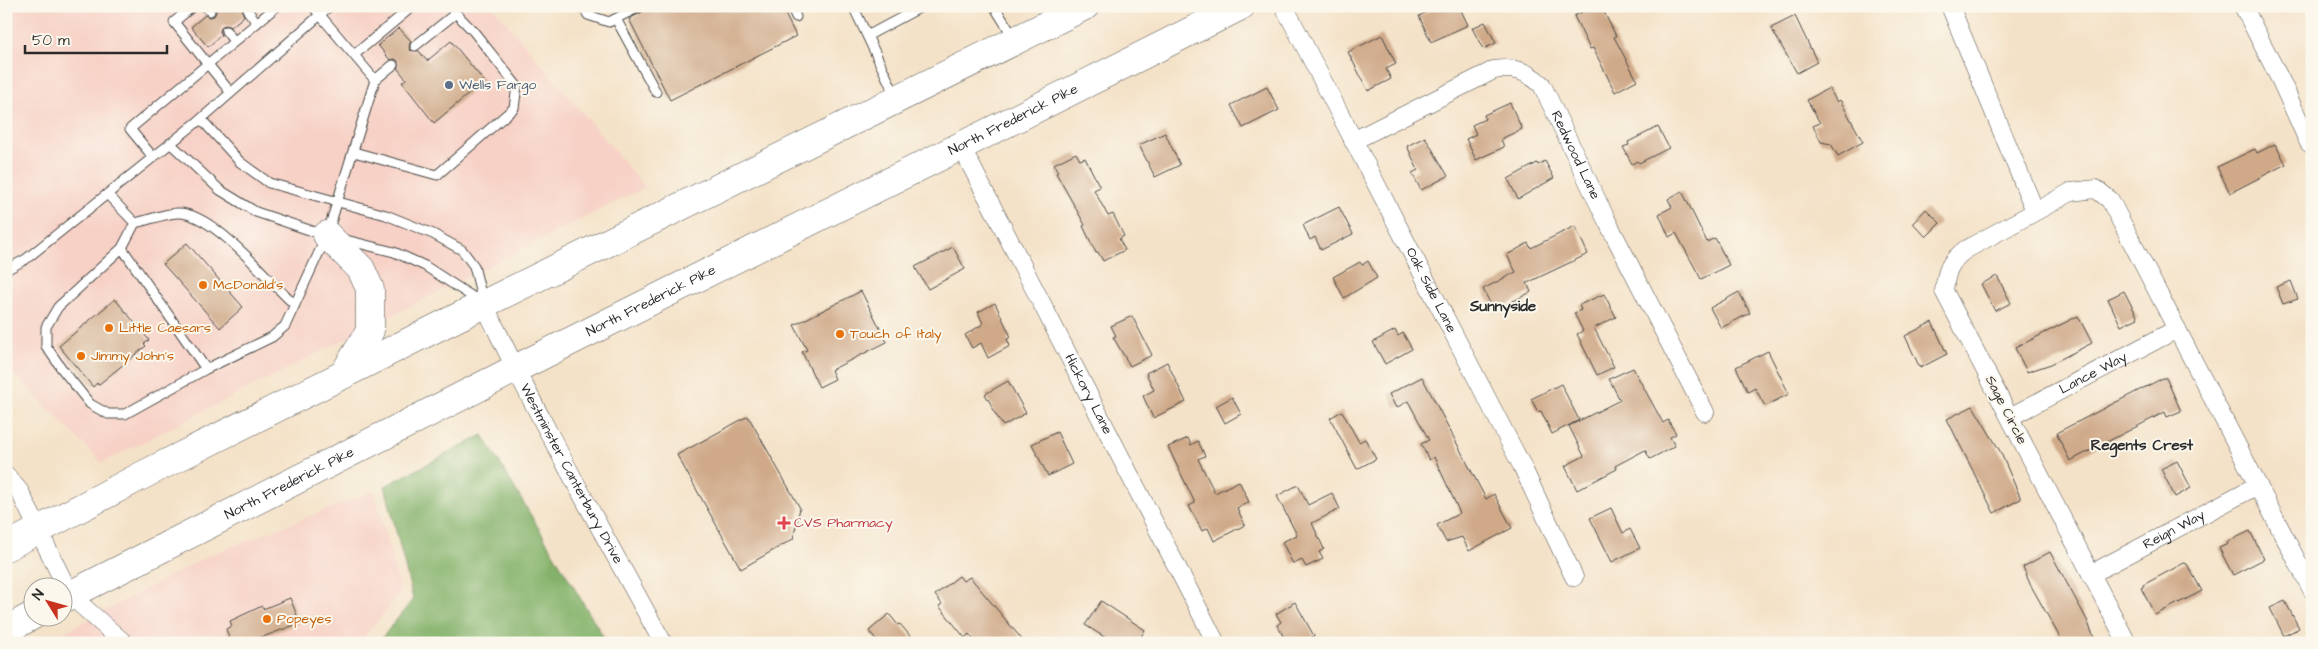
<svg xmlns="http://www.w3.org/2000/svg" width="2318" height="649" font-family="'Architects Daughter',sans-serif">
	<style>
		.built { fill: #f7d1c6 }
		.forest { fill: #84b26b; stroke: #586e4b }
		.building { fill: #cfa988 }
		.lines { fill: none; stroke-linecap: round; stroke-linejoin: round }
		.lane-casing { stroke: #494643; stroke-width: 11 }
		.street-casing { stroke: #494643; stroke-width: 19 }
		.primary-casing { stroke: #494643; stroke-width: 29 }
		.lane { stroke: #fff; stroke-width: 9 }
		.street { stroke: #fff; stroke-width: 18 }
		.primary { stroke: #fff; stroke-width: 28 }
		.service-dot { fill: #5c6f8a; stroke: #fbf7ec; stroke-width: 2 }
		.food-dot { fill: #e8710a; stroke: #fbf7ec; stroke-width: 2 }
		.health-dot { fill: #e0444e; stroke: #fbf7ec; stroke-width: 2 }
		.labels { text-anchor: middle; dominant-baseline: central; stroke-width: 4; stroke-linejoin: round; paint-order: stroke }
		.service-label { font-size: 14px; fill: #4e5e75; stroke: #fbf7ec; text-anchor: start }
		.street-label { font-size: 14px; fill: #2b2b2b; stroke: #fbf7ec }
		.food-label { font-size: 14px; fill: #c56008; stroke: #fbf7ec; text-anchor: start }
		.health-label { font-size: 14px; fill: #be3a42; stroke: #fbf7ec; text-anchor: start }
		.neighbourhood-label { font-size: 15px; font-weight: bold; fill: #2b2b2b; stroke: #fbf7ec }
	</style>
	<rect width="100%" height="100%" fill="#fbf7ec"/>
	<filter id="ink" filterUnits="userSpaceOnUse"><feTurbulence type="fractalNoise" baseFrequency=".02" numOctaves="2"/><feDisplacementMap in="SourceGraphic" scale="10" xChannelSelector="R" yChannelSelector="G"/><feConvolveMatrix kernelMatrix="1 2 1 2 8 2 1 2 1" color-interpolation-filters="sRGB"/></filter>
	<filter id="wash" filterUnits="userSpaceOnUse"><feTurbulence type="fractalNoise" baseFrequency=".0096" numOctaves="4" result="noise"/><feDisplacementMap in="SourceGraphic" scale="20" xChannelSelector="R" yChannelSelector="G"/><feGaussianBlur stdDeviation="1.12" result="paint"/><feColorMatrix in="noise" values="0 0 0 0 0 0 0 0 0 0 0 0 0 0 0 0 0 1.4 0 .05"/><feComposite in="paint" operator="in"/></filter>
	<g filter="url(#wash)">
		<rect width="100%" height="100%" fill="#f4e2c8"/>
		<path class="built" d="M6 6H492L645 187 102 463 6 366Z
			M374 491 401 592 359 643H44L208 556Z"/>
		<path class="forest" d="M483 435 607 643H378L413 599 385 486Z"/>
		<g id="blocks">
			<path class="building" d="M215 6H244L242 11 244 16 231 27 226 25 222 26 220 31 221 35 208 47 191 27 205 15 209 17 214 16 216 12Z
				M647 6H781L796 36 670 100 629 19 644 11Z
				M1438 6H1459L1468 25 1431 42 1419 16Z
				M1594 6H1601L1616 36 1614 37 1637 80 1615 92 1593 48 1590 49 1574 16Z
				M1795 16 1817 62 1797 73 1771 28Z
				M1485 22 1496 43 1483 49 1472 28Z
				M399 28 411 41 409 46 410 50 419 51 427 61 451 41 484 81 434 123 402 82 406 79 398 69V61L395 59 390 60 378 45Z
				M1382 35 1396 64 1386 69 1391 79 1368 91 1348 52Z
				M1267 87 1279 110 1243 128 1231 105Z
				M1829 88 1837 102 1840 100 1863 142 1838 156 1831 144 1821 142 1813 126 1820 123 1807 100Z
				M1510 103 1522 129 1501 139 1504 147 1476 160 1466 139 1476 134 1472 125 1485 119 1484 115Z
				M1658 127 1669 148 1639 163 1637 161 1632 164 1623 147 1629 145 1628 142Z
				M1165 133 1180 165 1155 177 1139 145Z
				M1425 137 1448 176 1421 190 1412 173 1418 170 1407 146Z
				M2275 144 2286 164 2230 193 2217 167 2255 149 2257 153Z
				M1076 153 1080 160 1085 158 1100 187 1094 190 1108 216 1113 214 1124 236 1119 239 1125 250 1103 261 1098 252 1096 253 1083 226 1085 225 1056 173 1058 172 1054 164Z
				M1545 161 1554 178 1518 199 1508 179 1537 163 1538 165Z
				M1682 191 1707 242 1715 238 1729 265 1701 279 1676 233 1669 237 1659 214 1672 207 1668 199Z
				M1339 207 1353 234 1321 250 1315 237 1310 240 1303 225Z
				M1926 209 1940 223 1926 237 1913 223Z
				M1575 226 1588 254 1527 283 1531 292 1494 311 1483 289 1516 272 1507 255 1528 243 1531 248Z
				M187 243 243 307 220 328 163 264Z
				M953 247 965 269 928 289 915 267Z
				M1368 261 1377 278 1344 298 1333 277 1360 262 1362 265Z
				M1997 276 2011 303 1995 311 1981 284Z
				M2291 281 2298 299 2283 304 2276 287Z
				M861 291 887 342 831 370 835 379 819 387 802 352 807 350 794 325Z
				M2124 291 2138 318 2121 326 2108 299Z
				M1739 292 1750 313 1721 328 1710 308Z
				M1604 294 1616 317 1594 328 1614 367 1597 375 1577 334 1583 331 1574 313 1581 310 1579 305Z
				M115 299 149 340 144 344 146 346 98 385 97 383 93 387 59 346Z
				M995 303 1011 337 1007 339 1010 346 988 358 981 343 972 348 965 335 983 324 978 312Z
				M1132 316 1152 355 1130 366 1113 337 1116 336 1111 326Z
				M2078 316 2092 343 2051 364 2027 372 2015 348Z
				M1932 322 1947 354 1920 368 1905 336Z
				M1395 330 1398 336 1403 333 1412 349 1385 364 1373 342Z
				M1768 351 1789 394 1765 406 1755 388 1748 392 1736 367Z
				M1167 362 1186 402 1153 418 1143 396 1154 390 1146 373Z
				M1633 368 1663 423 1668 420 1676 434 1670 437 1675 446 1650 459 1645 450 1615 466 1617 469 1577 490 1565 466 1584 456 1569 426 1620 400 1609 379Z
				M1422 377 1486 499 1494 494 1512 528 1469 551 1462 537 1446 542 1437 525 1460 513 1434 457 1429 460 1421 444 1429 440 1408 401 1396 408 1389 394Z
				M2163 378H2166L2181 411 2167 417 2165 412 2070 461 2057 435 2058 432Z
				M1008 381 1026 413 1003 426 991 407 992 406 985 394Z
				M1561 384 1579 420 1552 434 1541 411 1538 412 1531 399Z
				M1232 397 1241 414 1225 423 1216 406Z
				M1973 406 2000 451 2021 499 1994 513 1947 419Z
				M1342 411 1359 442 1365 439 1376 459 1357 469 1330 418Z
				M748 416 800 508 793 539 741 569 677 455Z
				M1057 432 1072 464 1048 476 1032 444Z
				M1188 438 1191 445 1198 441 1205 456 1198 459 1215 493 1239 481 1249 502 1237 508 1245 525 1214 541 1208 528 1202 531 1189 506 1195 503 1168 447Z
				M2177 461 2191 488 2175 497 2161 469Z
				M1298 485 1308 505 1332 493 1340 509 1312 523 1324 549 1319 552 1323 559 1306 567 1302 560 1293 564 1282 542 1297 535 1277 496Z
				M1611 508 1623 533 1630 529 1640 548 1612 562 1590 518Z
				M2250 531 2264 559 2233 575 2219 548 2228 544 2227 542Z
				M2050 552 2087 620 2096 643H2063L2030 584 2023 567Z
				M2184 563 2187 564 2202 591 2155 615 2141 588 2143 587V585Z
				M959 576 963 581 970 577 1025 643H976L969 634 965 638 939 606 942 604 935 595Z
				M290 598 300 623 260 638 262 643H231L226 629 232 626 230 621 262 606 263 609Z
				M1101 601 1145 630 1137 643H1114L1085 625Z
				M2285 601 2299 628 2284 636 2270 608Z
				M1295 602 1314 636 1302 643H1287L1277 625 1281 622 1276 614Z
				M889 614 898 625 900 624 916 643H879L869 631Z"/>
		</g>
	</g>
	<g filter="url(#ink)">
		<use href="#blocks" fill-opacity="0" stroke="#494643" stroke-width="1"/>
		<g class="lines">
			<g class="lane-casing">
				<path id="lane" d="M193 6 174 22 231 93
					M205 6 210 11
					M583 6 588 15 609 22 641 6
					M791 6 796 17
					M853 6 896 97
					M994 6 1014 38
					M248 11 257 23
					M616 19 656 92
					M226 31 234 41
					M867 36 923 6
					M415 46 456 13
					M354 55 413 6
					M375 80 393 65
					M201 119 240 162 269 183 386 215 433 234 462 250 474 266 483 302
					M170 143 220 190 256 212 324 235
					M354 152 437 175 514 108 517 86 474 32 449 6
					M153 157 130 129 277 6
					M107 194 135 223 122 248 206 369
					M135 223C149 220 163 214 177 213 213 211 268 281 295 305
					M342 239 394 252 425 266 479 301
					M122 248 58 307 46 327V346L62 369 90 404 108 414H125L206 369 272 337 285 326 327 235 375 80 320 15 329 6
					M6 270 26 259 201 119 320 15 313 6"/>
			</g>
			<g class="street-casing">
				<g id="street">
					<path id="s1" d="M1284 6 1522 466 1574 577"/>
					<path d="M1950 6 2035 211"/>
					<path d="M2243 6 2282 83 2309 143"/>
					<path id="s2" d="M1353 141 1494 70C1515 67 1527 71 1542 85L1606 219 1705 412"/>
					<path id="s3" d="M961 146 1216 643"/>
					<path id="s4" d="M484 304C539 420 602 531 663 643"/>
					<path id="s5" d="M2010 417 2177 329"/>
					<path d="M6 475 20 492 70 595 124 643"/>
					<path id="s6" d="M2091 574 2258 485"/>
					<path d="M2127 643 1944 291C1946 272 1949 262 1965 250L2071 192 2096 189 2110 200 2312 590"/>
				</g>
			</g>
			<g class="primary-casing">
				<g id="primary">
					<path d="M327 235 361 269 370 289V331L343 375"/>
					<path d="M6 547 145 474 484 304 1085 6"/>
					<path id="s7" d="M62 599 515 369 1241 6"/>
					<path d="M6 630 32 616"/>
				</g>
			</g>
			<use href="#lane" class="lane"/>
			<use href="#street" class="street"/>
			<use href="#primary" class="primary"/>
		</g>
	</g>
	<circle class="service-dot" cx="449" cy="85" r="5"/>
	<g class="food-dot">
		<circle cx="203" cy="285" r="5"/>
		<circle cx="109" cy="328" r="5"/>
		<circle cx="840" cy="334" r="5"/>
		<circle cx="81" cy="356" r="5"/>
		<circle cx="267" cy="619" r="5"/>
	</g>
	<path class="health-dot" d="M781.5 515.5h5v5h5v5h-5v5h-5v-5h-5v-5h5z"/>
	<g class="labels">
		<g class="service-label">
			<text x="459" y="85">Wells Fargo</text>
		</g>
		<g class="street-label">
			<text stroke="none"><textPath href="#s7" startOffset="1065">North Frederick Pike</textPath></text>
			<text stroke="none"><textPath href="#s2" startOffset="288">Redwood Lane</textPath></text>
			<text stroke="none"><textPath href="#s1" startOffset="320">Oak Side Lane</textPath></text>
			<text stroke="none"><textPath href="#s7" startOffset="660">North Frederick Pike</textPath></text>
			<text stroke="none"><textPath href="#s5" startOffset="94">Lance Way</textPath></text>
			<text stroke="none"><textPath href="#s3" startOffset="279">Hickory Lane</textPath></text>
			<text transform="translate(2006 410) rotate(63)">Sage Circle</text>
			<text stroke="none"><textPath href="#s4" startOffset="191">Westminster Canterbury Drive</textPath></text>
			<text stroke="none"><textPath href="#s7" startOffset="255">North Frederick Pike</textPath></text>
			<text stroke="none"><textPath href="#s6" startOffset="94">Reign Way</textPath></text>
		</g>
		<g class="food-label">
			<text x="213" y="285">McDonald's</text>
			<text x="119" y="328">Little Caesars</text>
			<text x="850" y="334">Touch of Italy</text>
			<text x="91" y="356">Jimmy John's</text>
			<text x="277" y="619">Popeyes</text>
		</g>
		<g class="health-label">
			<text x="794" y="523">CVS Pharmacy</text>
		</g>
		<g class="neighbourhood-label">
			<text x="1503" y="306">Sunnyside</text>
			<text x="2142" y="445">Regents Crest</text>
		</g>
	</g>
	<rect width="2318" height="649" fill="none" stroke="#fbf7ec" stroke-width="25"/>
	<g transform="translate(48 602) rotate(307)"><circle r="24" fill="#fbf7ec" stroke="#a8a59f"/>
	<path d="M0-4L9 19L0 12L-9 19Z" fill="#c8321e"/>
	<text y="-8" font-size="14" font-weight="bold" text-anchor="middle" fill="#2b2b2b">N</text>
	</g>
	<path d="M25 45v8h142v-8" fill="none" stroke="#2b2b2b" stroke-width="2.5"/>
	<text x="32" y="45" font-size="15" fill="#2b2b2b" stroke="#fbf7ec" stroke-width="4" paint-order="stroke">50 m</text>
</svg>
